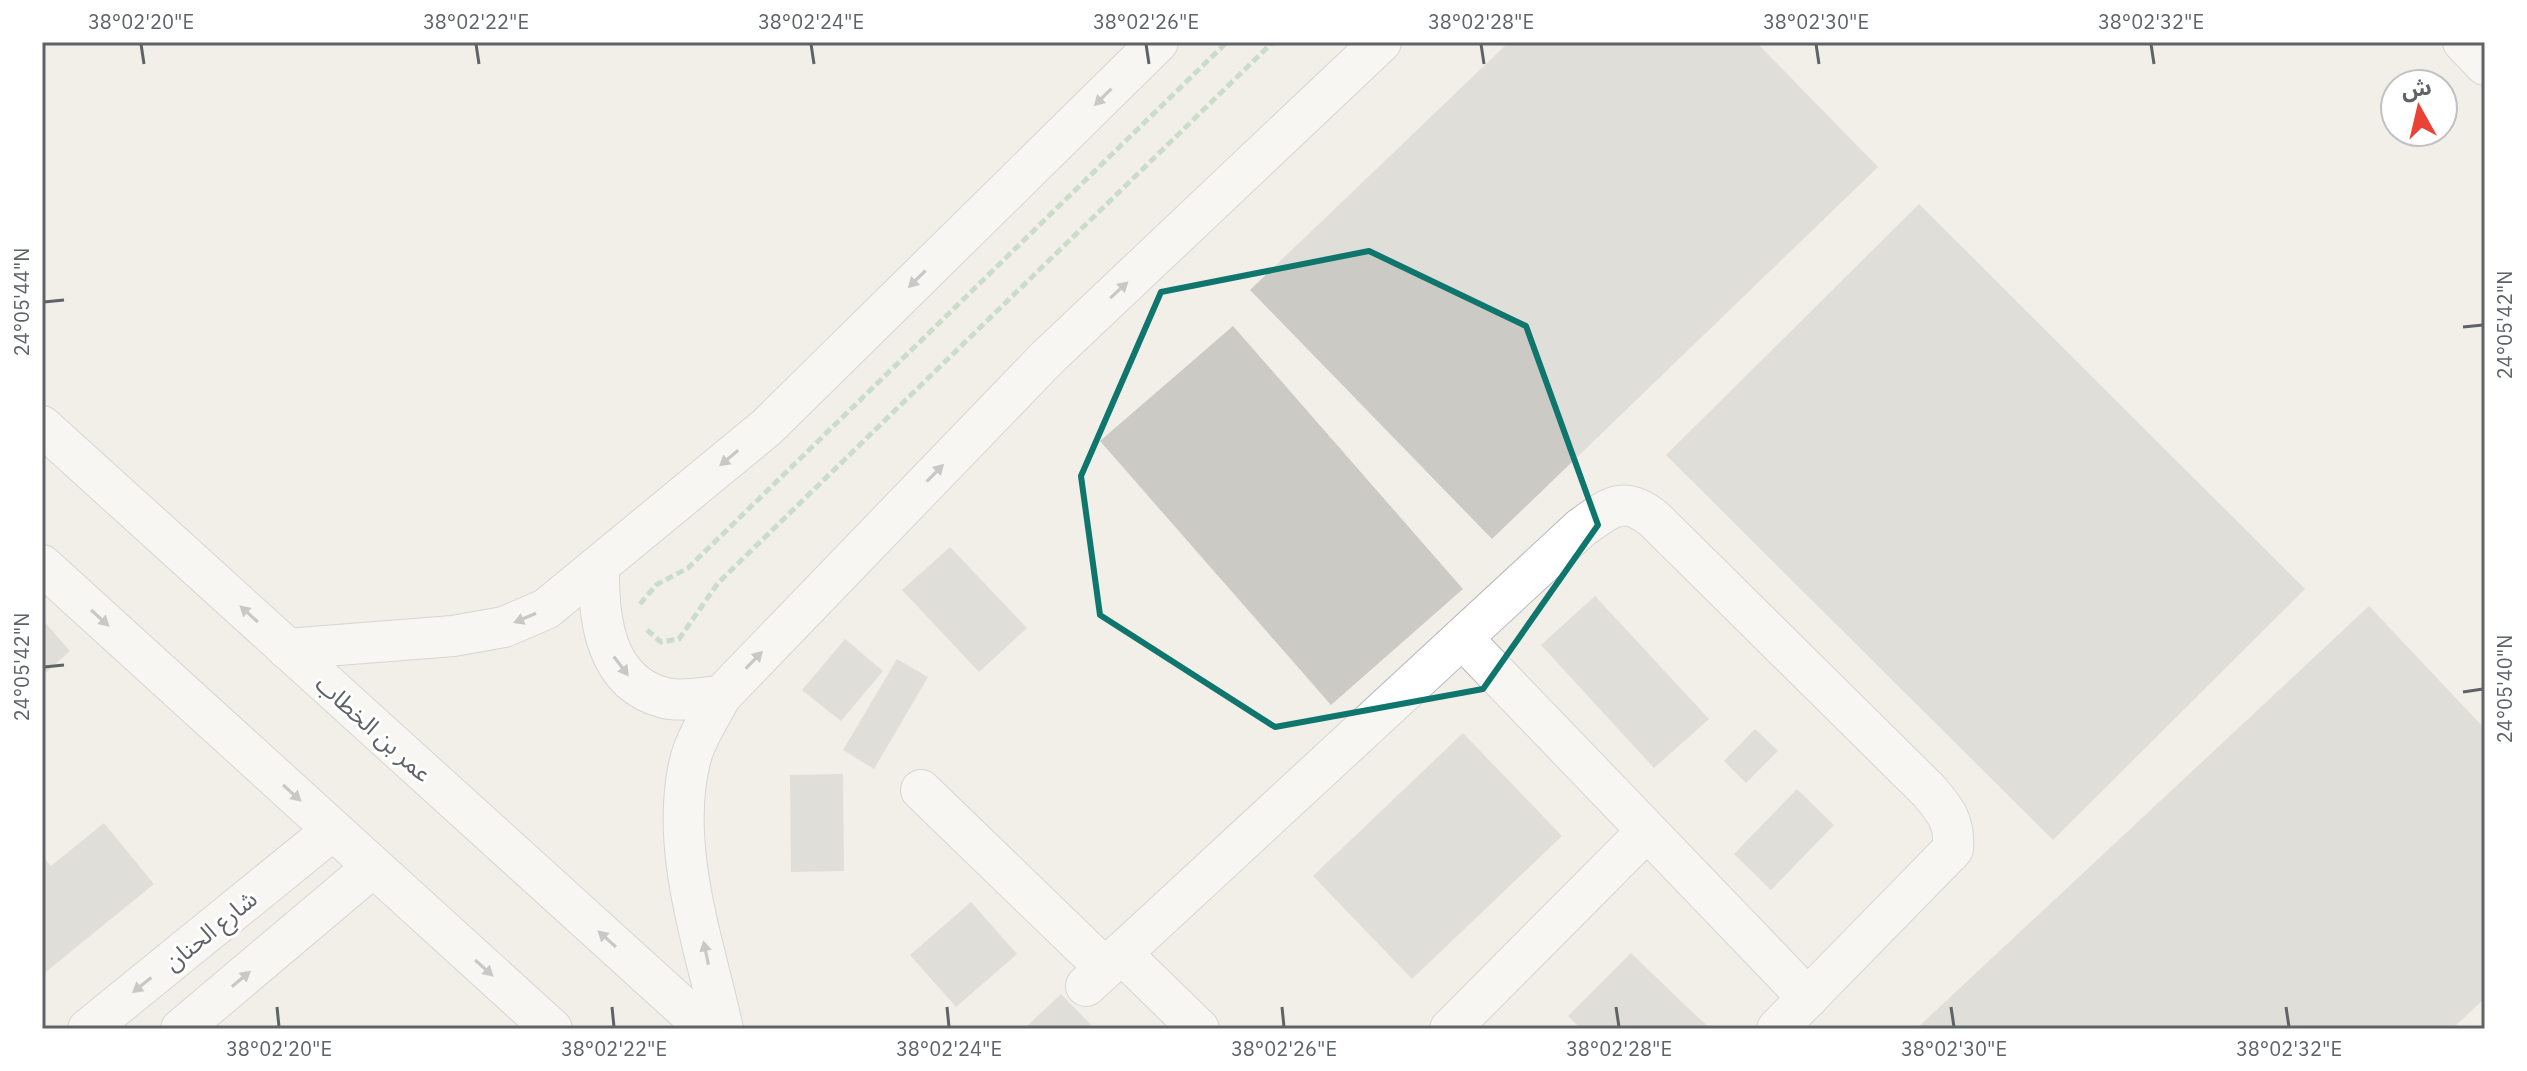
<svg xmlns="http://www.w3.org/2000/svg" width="2527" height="1071" font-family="'IBM Plex Sans','Noto Sans Arabic',sans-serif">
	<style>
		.building { fill: #cccac5 }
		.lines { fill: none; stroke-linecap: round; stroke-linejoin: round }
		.minor-casing { stroke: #b5b8bc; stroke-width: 42 }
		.path { stroke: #9cc7a9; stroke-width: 5; stroke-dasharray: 8 4; stroke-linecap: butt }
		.minor { stroke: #fff; stroke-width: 40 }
		.oneway { fill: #979a9d }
		.marked { fill: none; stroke: #0f766e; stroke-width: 6; stroke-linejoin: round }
		.ticks { fill: none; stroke: #5f6368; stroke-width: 3 }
		.labels { text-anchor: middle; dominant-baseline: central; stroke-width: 6; stroke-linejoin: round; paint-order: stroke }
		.street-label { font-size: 24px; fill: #5f6368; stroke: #fff }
		.neatline { fill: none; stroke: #5f6368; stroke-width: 3 }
		.ticks-label { font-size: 20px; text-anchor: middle; fill: #5f6368 }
	</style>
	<rect width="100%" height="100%" fill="#f1efe8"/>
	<path class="building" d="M1509 42H1756L1878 167 1492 539 1250 290Z
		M1919 204 2305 589 2053 840 1666 455Z
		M1233 326 1463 589 1331 705 1100 441Z
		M950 547 1027 628 979 672 902 590Z
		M1595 596 1709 719 1654 768 1541 645Z
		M2369 606 2485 729V998L2452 1029H1916Z
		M42 619 70 651 42 676Z
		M845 639 883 671 841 721 802 690Z
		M897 659 928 677 874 769 843 750Z
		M1755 729 1778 751 1746 783 1724 761Z
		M1463 733 1562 836 1412 979 1313 876Z
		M843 774 844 871 791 872 790 775Z
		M1797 789 1834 825 1771 890 1734 854Z
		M104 823 154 884 42 975V856L51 866Z
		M971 902 1017 954 956 1007 910 955Z
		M1631 953 1688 1008 1711 1029H1581L1568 1016Z
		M1061 994 1091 1025 1087 1029H1024Z"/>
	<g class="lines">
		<g class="minor-casing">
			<path id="minor" d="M2463 42 2485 65
				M42 426 707 1029
				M42 565 552 1029
				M599 566C598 617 604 683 665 698 681 702 704 697 721 696
				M1462 638 1808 998
				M287 649 453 636 504 627 546 609 767 427 1158 42
				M921 790 1105 968
				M1121 953 1199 1029
				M1086 986 1581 528C1610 507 1624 494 1655 520L1929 791C1946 811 1955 822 1953 849L1777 1029
				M88 1029 333 830
				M181 1029 373 867
				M723 1029C704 943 668 844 691 757 697 736 711 715 721 696L1047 358 1381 42
				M1450 1029 1647 831"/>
		</g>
		<path class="path" d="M640 604 656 585 688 568 1227 42
			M647 630 661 642 679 639 718 583 1273 42"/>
		<use href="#minor" class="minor"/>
	</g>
	<defs><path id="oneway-solid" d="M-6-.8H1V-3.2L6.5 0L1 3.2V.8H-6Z" transform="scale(2)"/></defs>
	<g class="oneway">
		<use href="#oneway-solid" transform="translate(1103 97) rotate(135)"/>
		<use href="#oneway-solid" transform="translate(917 279) rotate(135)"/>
		<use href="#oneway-solid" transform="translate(1119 290) rotate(-43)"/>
		<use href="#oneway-solid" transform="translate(729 458) rotate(140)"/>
		<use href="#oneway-solid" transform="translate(935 473) rotate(-46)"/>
		<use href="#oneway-solid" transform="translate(249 614) rotate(-138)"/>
		<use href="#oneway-solid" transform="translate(100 618) rotate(42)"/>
		<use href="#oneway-solid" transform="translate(525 618) rotate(157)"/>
		<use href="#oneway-solid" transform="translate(754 660) rotate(-46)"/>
		<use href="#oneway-solid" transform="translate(621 666) rotate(53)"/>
		<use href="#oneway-solid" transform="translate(292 793) rotate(42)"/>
		<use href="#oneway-solid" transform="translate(607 939) rotate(-138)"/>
		<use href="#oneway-solid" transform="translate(706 953) rotate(-102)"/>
		<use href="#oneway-solid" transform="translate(484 968) rotate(42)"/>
		<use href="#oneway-solid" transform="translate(241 979) rotate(-40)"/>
		<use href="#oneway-solid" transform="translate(142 985) rotate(141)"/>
	</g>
	<path d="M0 0H2527V1071H0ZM1369 251 1526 326 1598 525 1483 689 1275 727 1100 615 1081 476 1161 292Z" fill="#f1efe8" fill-opacity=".55" fill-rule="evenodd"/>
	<path class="marked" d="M1369 251 1526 326 1598 525 1483 689 1275 727 1100 615 1081 476 1161 292Z"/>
	<path class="ticks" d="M141 44 144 64M476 44 479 64M811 44 814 64M1146 44 1149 64M1481 44 1484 64M1816 44 1819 64M2151 44 2154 64M44 302 64 300M2463 327 2483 325M44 667 64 665M2463 692 2483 689M277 1007 279 1027M612 1007 614 1027M947 1007 949 1027M1282 1007 1284 1027M1616 1007 1619 1027M1951 1007 1954 1027M2286 1007 2289 1027"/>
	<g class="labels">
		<g class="street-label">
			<text transform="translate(374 728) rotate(42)">عمر بن الخطاب</text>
			<text transform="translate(210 930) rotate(-39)">شارع الحنان</text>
		</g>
	</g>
	<rect width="2527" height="1071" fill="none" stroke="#ffffff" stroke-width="88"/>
	<g transform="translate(2419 108) rotate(352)"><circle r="38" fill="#ffffff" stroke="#bfc1c3" stroke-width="2"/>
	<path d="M0-6L14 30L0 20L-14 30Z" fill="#ea4335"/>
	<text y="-12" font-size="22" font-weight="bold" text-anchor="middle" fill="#5f6368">ش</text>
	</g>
	<rect x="44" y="44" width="2439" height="983" class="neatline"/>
	<g class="ticks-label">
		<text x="141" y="29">38°02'20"E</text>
		<text x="476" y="29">38°02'22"E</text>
		<text x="811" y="29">38°02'24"E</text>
		<text x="1146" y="29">38°02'26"E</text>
		<text x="1481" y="29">38°02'28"E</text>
		<text x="1816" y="29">38°02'30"E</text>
		<text x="2151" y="29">38°02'32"E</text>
		<text transform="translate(22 302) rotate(-90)" y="7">24°05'44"N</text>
		<text transform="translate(2505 325) rotate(-90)" y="7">24°05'42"N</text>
		<text transform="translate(22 667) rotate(-90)" y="7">24°05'42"N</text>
		<text transform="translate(2505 689) rotate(-90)" y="7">24°05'40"N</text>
		<text x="279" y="1056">38°02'20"E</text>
		<text x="614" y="1056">38°02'22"E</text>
		<text x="949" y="1056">38°02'24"E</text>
		<text x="1284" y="1056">38°02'26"E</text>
		<text x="1619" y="1056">38°02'28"E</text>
		<text x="1954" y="1056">38°02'30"E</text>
		<text x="2289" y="1056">38°02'32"E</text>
	</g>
</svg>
